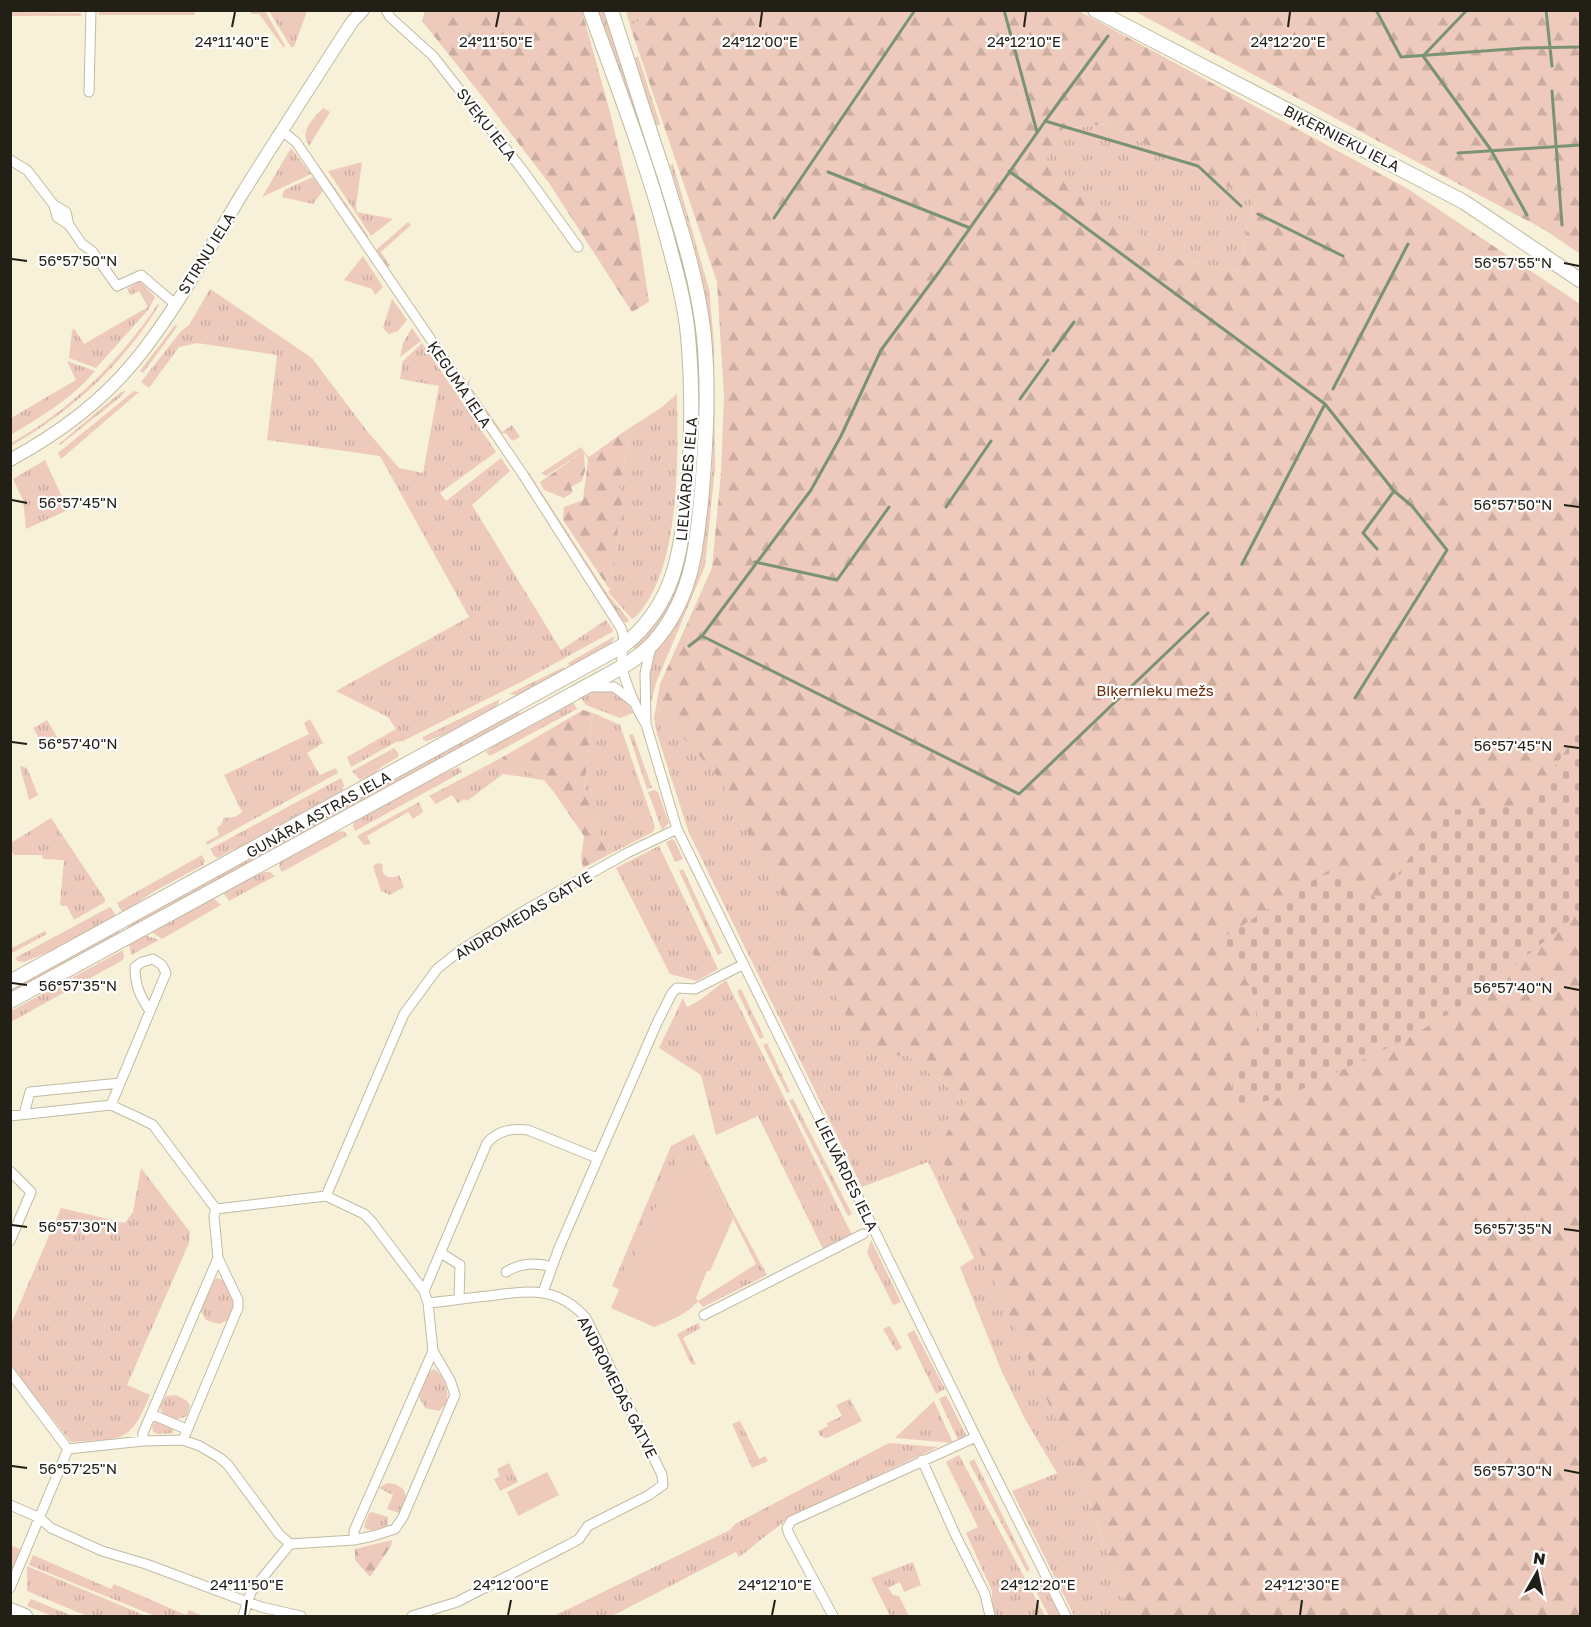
<svg xmlns="http://www.w3.org/2000/svg" width="1591" height="1627" font-family="'Golos Text',sans-serif">
	<style>
		.grass { fill: url(#grass-tufts) }
		.forest { fill: url(#forest-firs); fill-rule: evenodd }
		.cemetery { fill: url(#cemetery-stones) }
		.pitch { fill: #edcabb }
		.lines { fill: none; stroke-linecap: round; stroke-linejoin: round }
		.stream { stroke: #7b9375; stroke-width: 3 }
		.minor-casing { stroke: #c1bba4; stroke-width: 11 }
		.tertiary-casing { stroke: #c1bba4; stroke-width: 14 }
		.secondary-casing { stroke: #c1bba4; stroke-width: 16 }
		.minor { stroke: #fff; stroke-width: 9 }
		.tertiary { stroke: #fff; stroke-width: 12 }
		.secondary { stroke: #fff; stroke-width: 14 }
		.ticks { fill: none; stroke: #221f17; stroke-width: 2 }
		.labels { text-anchor: middle; dominant-baseline: central; stroke-width: 4.5; stroke-linejoin: round; paint-order: stroke }
		.street-label { font-size: 15px; fill: #221f17; stroke: #fefefe }
		.park-label { font-size: 15px; fill: #6a2d0e; stroke: #fefefe }
		.ticks-label { font-size: 15px; text-anchor: middle; fill: #221f17; stroke: #fefefe; stroke-width: 4.5; stroke-linejoin: round; paint-order: stroke }
	</style>
	<defs>
		<pattern id="grass-tufts" width="24" height="20" patternUnits="userSpaceOnUse" patternTransform="scale(1.5)"><rect width="24" height="20" fill="#edcabb"/><path d="M3 7l-1-3M5 7V3M7 7l1-3M15 17l-1-3M17 17v-4M19 17l1-3" fill="none" stroke="#cbada0"/></pattern>
		<pattern id="forest-firs" width="22" height="20" patternUnits="userSpaceOnUse" patternTransform="scale(1.5)"><rect width="22" height="20" fill="#edcabb"/><path d="M5 1l3.5 6h-7zM16 11l3.5 6h-7z" fill="#cbada0"/></pattern>
		<pattern id="cemetery-stones" width="16" height="16" patternUnits="userSpaceOnUse" patternTransform="scale(1.5)"><rect width="16" height="16" fill="#edcabb"/><path d="M2 7V4a2 2 0 0 1 4 0v3zM10 15v-3a2 2 0 0 1 4 0v3z" fill="#cbada0"/></pattern>
	</defs>
	<rect width="100%" height="100%" fill="#f8f1d9"/>
	<path class="grass" d="M626 10 656 11 630 26Z
		M251 11H265L285 46 284 48 259 14H251Z
		M269 11H307L294 47H291Z
		M597 11H604L616 44 688 269 702 362 701 458 686 575 677 599 656 632 637 650 634 648V644L651 627 670 596 689 525 682 270 676 242Z
		M11 12 81 13V16H11Z
		M99 12H195V15H98Z
		M638 56 660 124 656 126 635 58Z
		M323 108 330 112 309 146C299 130 313 119 323 108Z
		M1106 124 1254 200 1239 272 1172 258 1044 163 1063 129Z
		M291 148 311 174 262 197Z
		M362 162 356 206 357 212 393 219 371 236 328 171Z
		M318 164 369 237 367 238 318 167Z
		M673 164 709 289 714 343 715 468 705 566 656 683 650 706 647 675 652 656 674 624 692 592 700 567 712 468 714 396 711 343 705 291 694 244 670 165Z
		M313 177 323 191 313 204 282 197 284 190Z
		M408 222 411 225 381 252 390 266 387 268 376 250Z
		M363 256 383 287 375 295 372 289 344 280Z
		M140 281 155 297 148 310 96 368 69 358 72 331 74 328 84 344 148 307 139 291 131 295 127 289Z
		M210 289 312 358 367 431 399 468 423 473 439 386 400 379 403 361 422 343 496 452 440 493 446 501 501 458 510 471 472 505 561 650 606 620 613 630 612 632 523 681 403 741 396 742 351 767 347 757 396 729 388 717 336 691 469 617 380 456 267 440 277 355 197 343 179 347 149 388 141 382 181 331 189 325Z
		M392 299 407 320 398 331 389 334 383 328Z
		M158 304 159 305C122 366 72 411 11 446V443C72 409 118 362 158 304Z
		M175 325 177 327 143 373 140 371Z
		M412 328 421 341 400 357 403 343Z
		M67 361 95 371C73 398 40 417 11 435V418L76 380Z
		M471 375 469 385 502 432 512 425 520 437 512 441 506 433 500 434 467 385Z
		M126 391 118 399 60 445 59 444 121 392Z
		M134 391 139 392 61 459 58 453Z
		M677 394C678 453 680 551 647 602 643 608 639 615 632 619L608 592 610 590 617 550 618 525 624 497 619 487 631 433H622L662 407Z
		M581 447 588 457 583 452 546 476 541 473Z
		M45 460 68 510 26 529 23 500 13 479Z
		M529 473 606 592 629 620 626 623 621 620 527 474Z
		M615 636 609 647 570 667 568 663Z
		M564 667 565 669 518 695 509 694Z
		M604 690C619 692 627 700 633 713L620 718 586 705 581 698 594 692Z
		M500 699 497 707 454 731 427 741 423 740V737Z
		M573 702 577 709 490 756 486 752 510 734Z
		M656 707 719 777 866 1052 908 1056 966 1101 1075 1462 1130 1616H1074L1012 1491 1057 1473 1025 1419 1002 1372 960 1267 974 1258 928 1162 862 1187 689 833 657 734 654 718Z
		M518 711 520 714 128 930 127 925Z
		M593 713 620 725 655 827 653 832 608 855 584 790Z
		M310 719 323 743 307 753 320 775 336 768 338 773 207 845 206 842 219 835 217 828 221 825 224 818 235 817 242 812 224 775 309 734 304 723Z
		M47 720 59 740 45 748 33 728Z
		M633 734 652 788 647 789 629 735Z
		M394 748 399 754 398 757 381 767 374 774 360 780 352 771Z
		M501 758 544 780 503 774 467 801 464 799 458 803 452 795 436 804 429 796Z
		M20 766 27 768 38 795 29 800Z
		M459 767 462 772 355 831 353 826 355 820 420 783Z
		M341 778 344 785 342 793 250 844 232 850 218 858 214 856 210 849Z
		M654 790 658 792 669 823 662 830 648 792Z
		M419 802 423 812 413 819 408 812 367 836 371 844 364 845 357 836Z
		M51 818 105 899V902L74 920 67 906H62L60 904 64 860 43 859 42 855H14L11 849V843Z
		M341 831 345 832 347 836 282 872 279 867 280 860 320 838Z
		M672 839 675 841 683 859 675 862 666 842Z
		M659 846 718 969 697 981 670 974 616 868Z
		M202 855 205 861 203 865 153 892 123 913 117 903Z
		M378 863 382 864 383 873C388 879 393 878 399 875L404 887 390 895 381 891 373 866Z
		M683 869 722 953 718 955 679 871Z
		M264 872H270L275 876 229 901 224 894 227 888Z
		M213 898 221 905 162 939 150 931Z
		M110 907 117 917 65 945 24 962 18 961 15 958Z
		M119 930 120 935 11 994V990Z
		M45 931 47 934 12 953V948Z
		M144 935 159 940 131 955 129 945Z
		M123 950 124 958 121 961 11 1022V1011Z
		M726 980 852 1235 823 1249 758 1116 716 1135 701 1075 659 1048 683 998 687 1007 700 1000Z
		M741 989 764 1037 760 1039 737 991Z
		M767 1043 790 1092 787 1093 763 1045Z
		M793 1099 852 1214 848 1216 789 1100Z
		M694 1134 730 1207 767 1275 703 1307 698 1301 756 1264 707 1167 679 1155 620 1290 612 1286 671 1146Z
		M141 1168 190 1232 189 1243 127 1385 150 1395C129 1446 121 1438 71 1442L11 1366V1324L61 1208 125 1223 133 1212Z
		M871 1240 901 1302 893 1305 867 1253Z
		M217 1278 223 1280 234 1304 228 1320 219 1324 206 1320 201 1311 212 1283Z
		M698 1323 701 1328 683 1338 696 1365 691 1364 677 1334Z
		M890 1326 902 1348 896 1351 883 1329Z
		M914 1330 945 1389 936 1394 907 1334Z
		M434 1369C445 1377 450 1392 446 1404L439 1411 425 1408 418 1395 429 1372Z
		M176 1395 186 1400 190 1405 187 1416C176 1422 163 1419 160 1407L166 1396Z
		M946 1395 966 1435 958 1440 939 1399Z
		M850 1399 862 1421 827 1438 820 1436 818 1431 828 1426 827 1423 842 1416 836 1405Z
		M934 1401 953 1443 895 1438Z
		M156 1421 173 1429V1433L158 1434 153 1432 152 1426Z
		M740 1421 759 1459 765 1456 768 1461 752 1468 732 1424Z
		M889 1443 938 1447 786 1519C779 1527 772 1531 763 1538 755 1544 748 1551 739 1557L736 1552 612 1616H554L730 1530 735 1524Z
		M959 1455 1045 1616H996L992 1606V1591L966 1533 978 1527 946 1462Z
		M974 1459 1030 1570 1027 1572 969 1462Z
		M509 1463 518 1482 500 1491 494 1479 500 1476 497 1469Z
		M387 1483C408 1485 410 1497 399 1513L387 1509 393 1495 379 1488Z
		M372 1512 388 1517V1525C380 1528 371 1534 364 1527L369 1513Z
		M11 1545 21 1550 11 1576Z
		M33 1555 111 1589 114 1584 186 1615 189 1610 203 1616H155L29 1565Z
		M913 1562 921 1585 904 1592 900 1582 888 1588 893 1595 899 1596 909 1616H890L871 1578Z
		M27 1566 146 1616H87L27 1591Z
		M1041 1578 1060 1616H1049L1031 1582Z
		M31 1599 73 1616H52L27 1606Z"/>
	<path class="forest" d="M656 10 1079 11 1408 189 1580 304V1616H1130L1075 1462 981 1253 938 1148 966 1101 908 1056 866 1053 719 778 656 707 660 684 712 568 721 472 724 396 717 282 630 26ZM1106 124 1254 200 1239 272 1172 258 1045 163 1063 129Z
		M425 11H582L610 112 638 230 649 302 632 312 549 183 489 105 422 21Z
		M1134 11H1580V254L1545 230Z
		M622 433H631L619 487 624 497 618 525 617 550 610 590 563 520 564 507 583 500 588 459 584 453 585 471 582 481 571 487 573 492 564 498 544 490 540 482 583 452 589 457Z
		M583 710 593 713 584 790 608 855 583 868 581 858 584 836 553 791 544 780 501 758Z
		M392 1540 391 1546 370 1577 355 1560V1549Z"/>
	<path class="cemetery" d="M1580 729V912L1485 990 1414 1035 1290 1095 1234 1109 1231 1070 1262 1048 1252 990 1221 939 1331 869 1379 900 1445 810 1529 806Z"/>
	<path class="pitch" d="M679 1155 707 1167 733 1219 710 1271H707L696 1298 698 1301C688 1314 669 1321 654 1327L611 1308Z
		M547 1472 559 1495 518 1516 507 1492Z"/>
	<g class="lines">
		<path class="stream" d="M1004 10 1037 132
			M1376 10 1401 57 1525 48 1580 47
			M1467 10 1423 56 1491 150 1527 215
			M1546 10 1552 66
			M1552 91 1562 225
			M1045 121 1198 166 1241 206
			M1458 153 1580 145
			M1009 171 1325 404 1394 491
			M828 172 970 228
			M1258 214 1343 256
			M774 218 915 10
			M1053 351 1074 322
			M1333 389 1408 244
			M1020 399 1048 360
			M946 507 991 441
			M755 562 837 580 889 507
			M1242 564 1325 404
			M702 636 1019 794 1208 613
			M689 646 702 636 811 490 841 436 881 350 939 272 1051 113 1108 36
			M1355 698 1447 550 1412 506 1394 491 1363 533 1377 549"/>
		<g class="minor-casing">
			<path id="minor" d="M386 10 390 17 433 56 521 168 578 247
				M89 92 91 10
				M282 131 296 142 522 473 621 628C627 641 620 653 622 666 624 680 638 713 646 724L677 829 976 1437 1066 1616
				M10 160 27 170 54 205 66 212 69 225 82 244 92 251 117 286 141 275 175 304
				M54 205 57 217 69 225
				M592 687H614L635 703
				M646 724 645 673 651 648
				M111 1105 166 973 162 965 153 959 142 962 135 967C135 986 140 996 150 1011
				M24 1114 30 1092 120 1083
				M10 1116 111 1105 139 1118 153 1125 216 1209 326 1196 364 1214 372 1222 424 1291 428 1303C448 1301 468 1298 488 1296 527 1291 557 1285 586 1318L662 1475 663 1485 649 1495 588 1526 579 1539 568 1545 457 1602 412 1616
				M10 1171 31 1192 10 1241
				M326 1196 404 1014 437 969 461 950 529 908 627 853 677 829
				M441 1253 460 1265 459 1299
				M506 1272C520 1263 536 1262 552 1267
				M424 1291 487 1143C498 1130 512 1128 528 1130L597 1158
				M543 1292 559 1248 657 1023 672 993 677 988 695 989 742 965
				M704 1315 863 1234
				M10 1372 68 1449 143 1441 183 1440 200 1446 220 1458 228 1465 279 1534 290 1544 354 1540 373 1536 395 1529 403 1517 455 1395 450 1380 433 1351
				M151 1414 186 1429
				M183 1440 238 1308V1300L218 1258
				M143 1441V1433L218 1258 214 1216 216 1209
				M922 1460 955 1534 985 1594 990 1616
				M10 1505 40 1518 51 1528 102 1551 146 1564 261 1607 301 1616
				M354 1540V1531L433 1351 428 1303
				M10 1588 68 1449
				M243 1616 251 1592 290 1544
				M833 1616 789 1534 787 1528 791 1521 976 1437"/>
		</g>
		<g class="tertiary-casing">
			<path id="tertiary" d="M10 460C56 435 101 402 134 362 176 311 208 250 242 194 278 136 315 79 352 22L363 10"/>
		</g>
		<g class="secondary-casing">
			<path id="secondary" d="M1095 10 1464 202 1580 280
				M10 982 624 645C674 605 680 556 687 495 692 442 693 390 688 336 685 302 675 268 666 234 645 158 617 85 590 10
				M10 1001 573 694C601 677 639 663 659 636 693 593 697 544 702 491 706 438 709 390 704 337 698 280 681 229 664 174 646 120 629 65 611 10
				M10 1610 25 1616"/>
		</g>
		<use href="#minor" class="minor"/>
		<use href="#tertiary" class="tertiary"/>
		<use href="#secondary" class="secondary"/>
	</g>
	<path class="ticks" d="M232 27 235 12M496 27 499 12M760 27 762 12M1024 27 1026 12M1288 27 1290 12M12 259 27 261M1564 263 1579 266M12 500 27 503M1564 505 1579 507M12 742 27 744M1564 746 1579 748M12 983 27 985M1564 987 1579 990M12 1225 27 1227M1564 1229 1579 1231M12 1466 27 1468M1564 1470 1579 1473M245 1615 247 1600M508 1615 511 1600M772 1615 775 1600M1036 1615 1038 1600M1300 1615 1302 1600"/>
	<g class="labels">
		<g class="street-label">
			<text transform="translate(487 124) rotate(52)">SVEĶU IELA</text>
			<text transform="translate(1342 138) rotate(27)">BIĶERNIEKU IELA</text>
			<text transform="translate(206 253) rotate(-58)">STIRNU IELA</text>
			<text transform="translate(460 384) rotate(56)">ĶEGUMA IELA</text>
			<text transform="translate(686 479) rotate(-85)">LIELVĀRDES IELA</text>
			<text transform="translate(318 814) rotate(-29)">GUNĀRA ASTRAS IELA</text>
			<text transform="translate(523 915) rotate(-31)">ANDROMEDAS GATVE</text>
			<text transform="translate(847 1174) rotate(64)">LIELVĀRDES IELA</text>
			<text transform="translate(618 1387) rotate(63)">ANDROMEDAS GATVE</text>
		</g>
		<g class="park-label">
			<text x="1155" y="690">Biķernieku mežs</text>
		</g>
	</g>
	<g class="ticks-label">
		<text x="232" y="47">24°11'40"E</text>
		<text x="496" y="47">24°11'50"E</text>
		<text x="760" y="47">24°12'00"E</text>
		<text x="1024" y="47">24°12'10"E</text>
		<text x="1288" y="47">24°12'20"E</text>
		<text x="78" y="266">56°57'50"N</text>
		<text x="1513" y="268">56°57'55"N</text>
		<text x="78" y="508">56°57'45"N</text>
		<text x="1513" y="510">56°57'50"N</text>
		<text x="78" y="749">56°57'40"N</text>
		<text x="1513" y="751">56°57'45"N</text>
		<text x="78" y="991">56°57'35"N</text>
		<text x="1513" y="993">56°57'40"N</text>
		<text x="78" y="1232">56°57'30"N</text>
		<text x="1513" y="1234">56°57'35"N</text>
		<text x="78" y="1474">56°57'25"N</text>
		<text x="1513" y="1476">56°57'30"N</text>
		<text x="247" y="1590">24°11'50"E</text>
		<text x="511" y="1590">24°12'00"E</text>
		<text x="775" y="1590">24°12'10"E</text>
		<text x="1038" y="1590">24°12'20"E</text>
		<text x="1302" y="1590">24°12'30"E</text>
	</g>
	<rect width="1591" height="1627" fill="none" stroke="#221f17" stroke-width="24"/>
	<g transform="translate(1537 1573) rotate(9)" stroke="#fefefe" stroke-width="4.5" paint-order="stroke">
	<path d="M0-4.5L10 22L0 15L-10 22Z" fill="#221f17"/>
	<text y="-9" font-size="16" font-weight="bold" text-anchor="middle" fill="#221f17">N</text>
	</g>
</svg>
